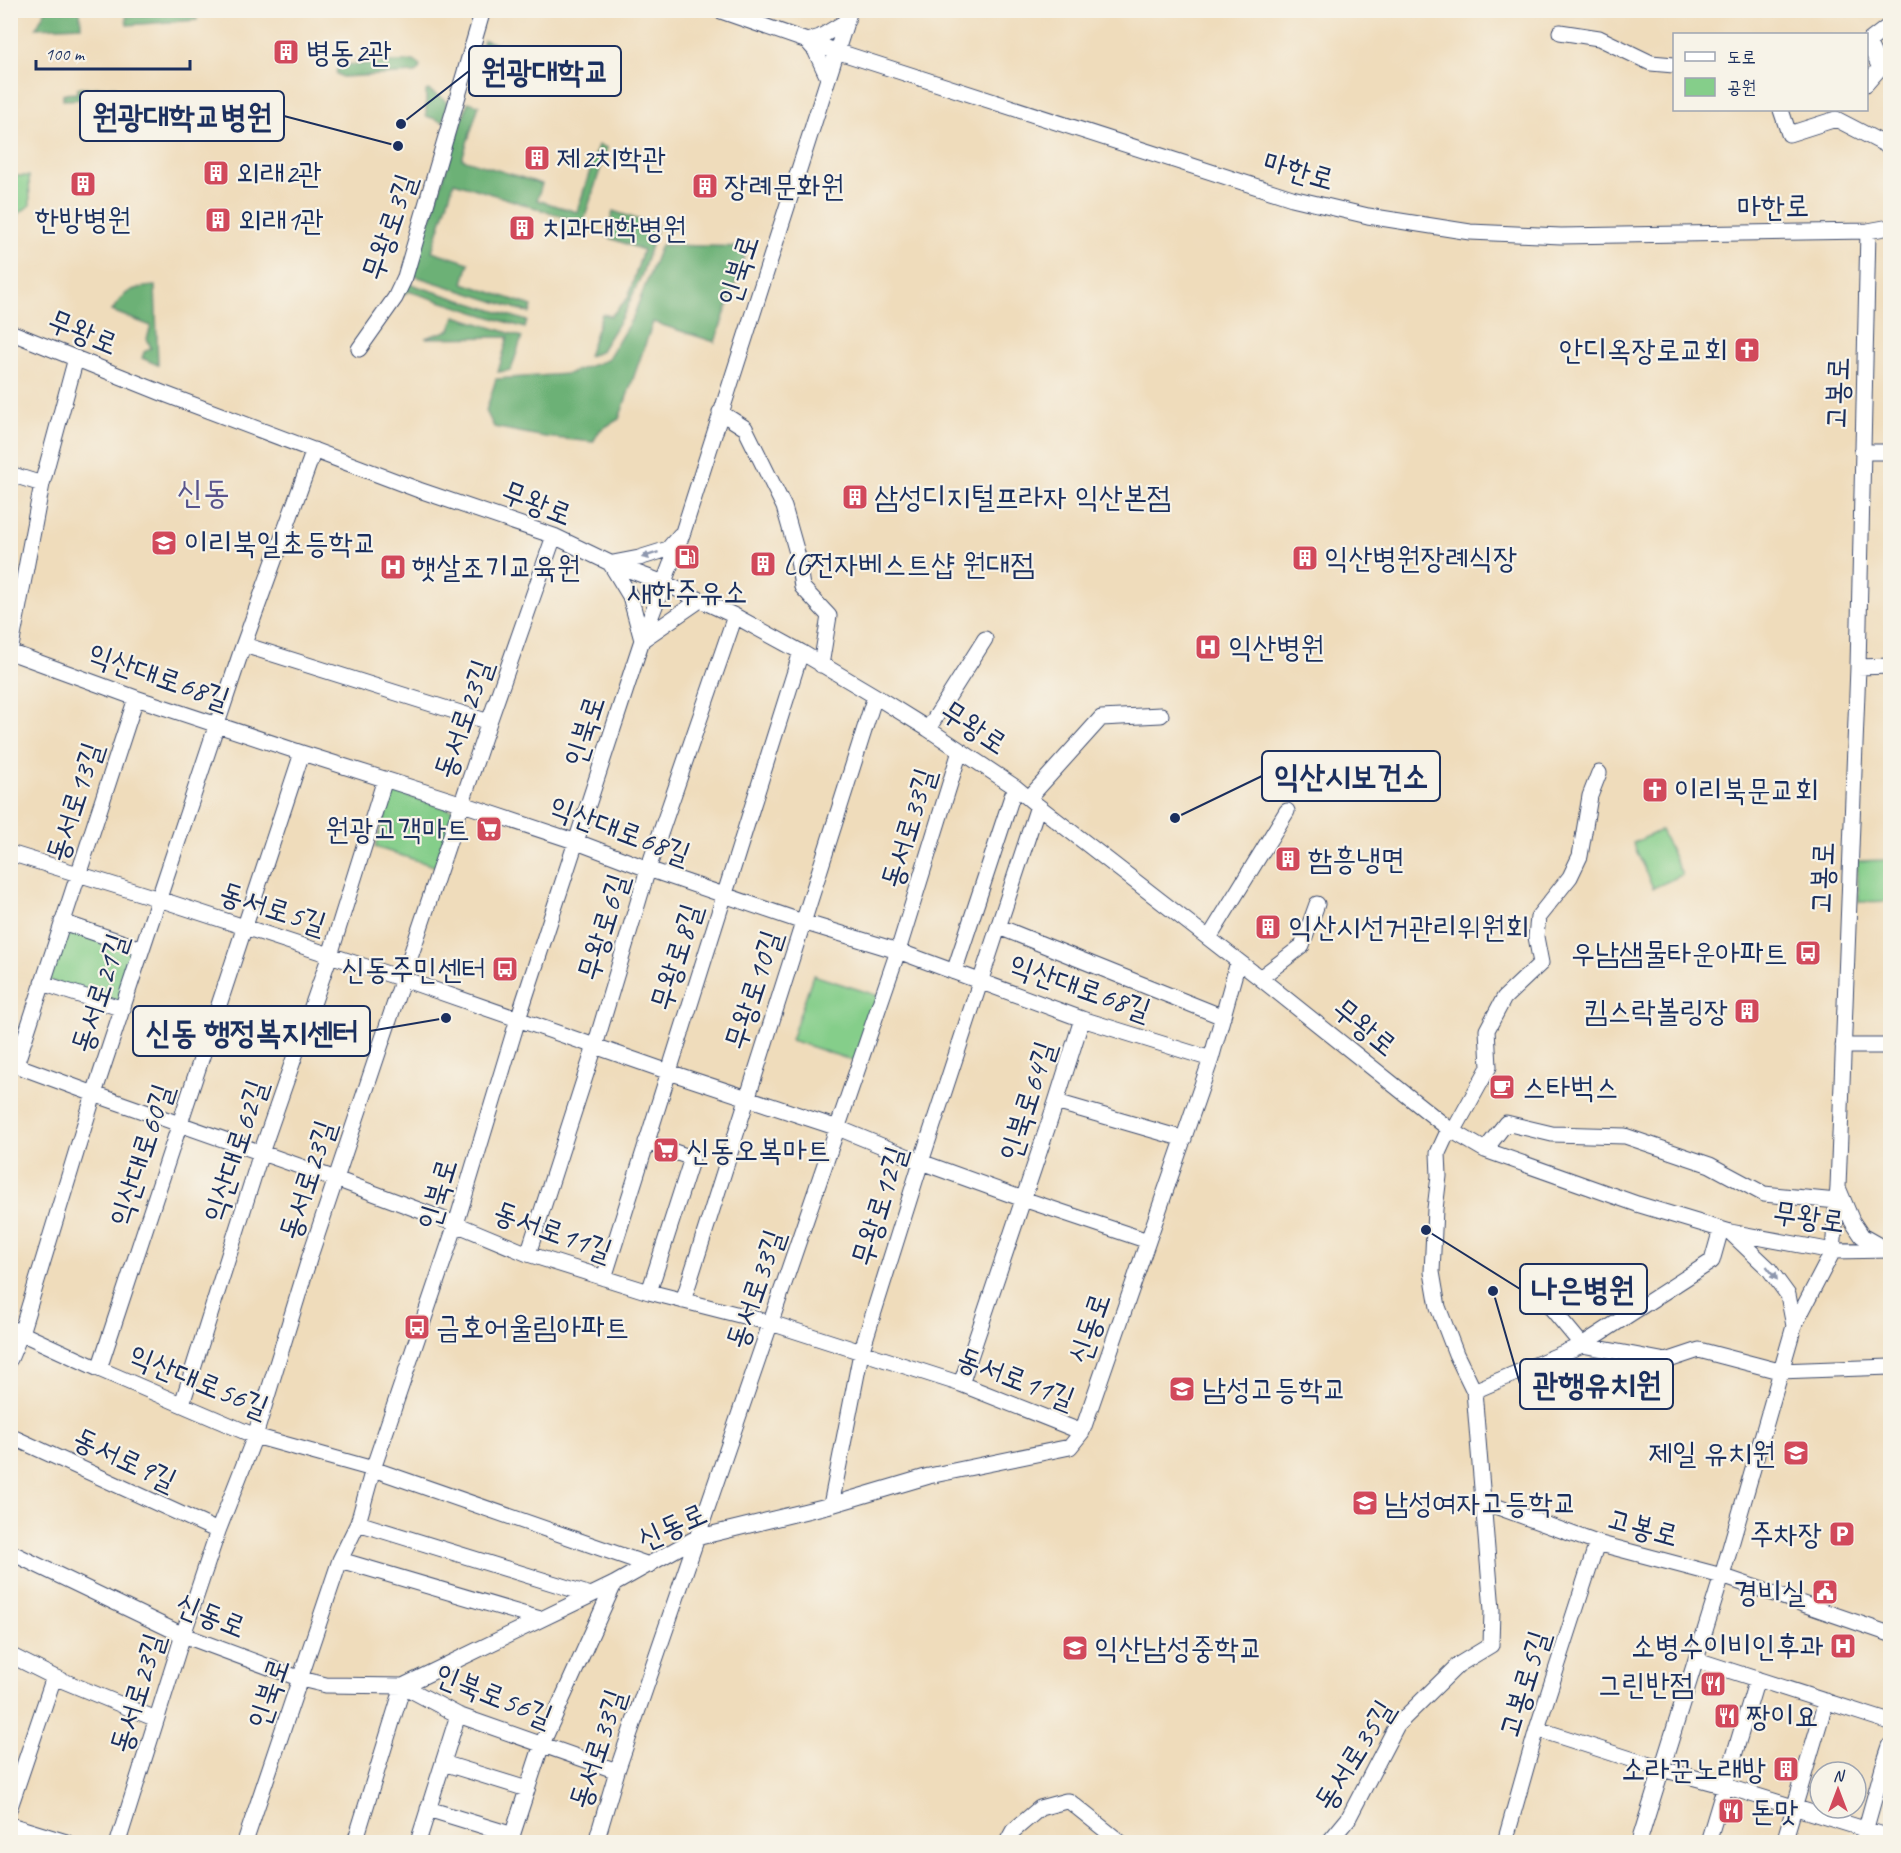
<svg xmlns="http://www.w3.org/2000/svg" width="1901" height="1853" font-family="Caveat,'Poor Story',sans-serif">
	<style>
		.green { fill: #85ce8a; stroke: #507e74; stroke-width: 1.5 }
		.forest { fill: #6cb176; stroke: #44706a; stroke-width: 1.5 }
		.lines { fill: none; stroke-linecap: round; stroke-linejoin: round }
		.minor-casing { stroke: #3b496c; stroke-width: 17 }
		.minor { stroke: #fff; stroke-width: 15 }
		.oneway { fill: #8d97ae }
		.labels { text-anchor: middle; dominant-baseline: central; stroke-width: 4.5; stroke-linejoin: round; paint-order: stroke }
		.poi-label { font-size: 30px; fill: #1b2f5e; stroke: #f7f3e8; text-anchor: start }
		.street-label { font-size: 30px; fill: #1b2f5e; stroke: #f7f3e8 }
		.quarter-label { font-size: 33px; fill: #59558c; stroke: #f7f3e8 }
		.leader { fill: none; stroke: #1b2f5e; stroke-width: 2 }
		.callout-dot { fill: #1b2f5e; stroke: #f7f3e8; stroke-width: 2 }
		.callout { fill: #f7f3e8; stroke: #1b2f5e; stroke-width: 2 }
		.callout-label { font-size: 32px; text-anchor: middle; font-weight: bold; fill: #1b2f5e }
	</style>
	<rect width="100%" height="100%" fill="#f7f3e8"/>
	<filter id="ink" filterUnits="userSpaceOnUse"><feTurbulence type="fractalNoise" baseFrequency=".0167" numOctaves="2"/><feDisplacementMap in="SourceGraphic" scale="12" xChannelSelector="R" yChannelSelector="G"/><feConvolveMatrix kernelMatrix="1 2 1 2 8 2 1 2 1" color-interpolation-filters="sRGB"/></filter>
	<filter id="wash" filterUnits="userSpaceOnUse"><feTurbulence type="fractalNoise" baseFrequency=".008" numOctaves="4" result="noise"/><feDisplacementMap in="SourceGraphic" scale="24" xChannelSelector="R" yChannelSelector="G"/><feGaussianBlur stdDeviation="1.35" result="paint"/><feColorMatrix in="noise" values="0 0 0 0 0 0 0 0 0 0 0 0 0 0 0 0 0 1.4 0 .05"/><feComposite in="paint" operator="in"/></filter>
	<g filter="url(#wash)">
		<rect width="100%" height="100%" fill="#efdcbb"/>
		<path class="green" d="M10 176H29L30 205 17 215 11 210Z
			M393 791 455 811 437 867 375 847Z
			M1661 830 1682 875 1653 888 1633 843Z
			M1890 860V901L1859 902 1857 861Z
			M65 926 139 951 121 1005 47 980Z
			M813 975 879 996 857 1062 791 1040Z"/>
		<path class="forest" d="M46 10 80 11 81 26 36 28Z
			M196 11 197 20 127 25 126 16Z
			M484 40 543 59 541 65 482 47Z
			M414 61 420 65 419 70 415 73 342 77 337 74 336 71 342 65Z
			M116 87V98L63 100V94L77 93V88Z
			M428 90 444 99 447 103 444 122 426 116V91Z
			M468 102 479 105 462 159 542 184 537 200 577 212 598 145 607 148 583 223 454 182 432 251 469 263 463 283 532 306 530 313 412 275Z
			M613 211 657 226 642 274 625 312 600 352 588 356 602 314 611 316 628 298 643 250 607 237Z
			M661 245 748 247 715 342 653 322 619 419 600 430 593 442 545 437 494 427 486 411 496 379 567 374 607 360 633 317Z
			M407 283 527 321 525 328 408 291 401 297Z
			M155 286 158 365 142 358 144 352 151 348 147 339 151 326 112 311C124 291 132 287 155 286Z
			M455 316 522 337 511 370 498 372 508 337 425 338 450 330Z"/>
	</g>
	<g filter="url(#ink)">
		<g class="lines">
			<g class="minor-casing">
				<path id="minor" d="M718 10 836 51 1292 198 1368 216 1470 232 1561 236 1868 231 1890 227
					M1560 32 1599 38 1651 63 1674 65
					M828 78 815 50 807 41 820 37 847 21
					M1866 84 1880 68 1868 42 1890 25
					M1781 110 1789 134 1836 119 1890 147
					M10 332 162 393 419 490 554 536 610 563 664 583 735 616 801 652 875 696 928 729 1015 787 1038 806 1260 978 1449 1129 1485 1150 1637 1204 1730 1232 1833 1251 1890 1250
					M359 349 395 298 405 277 483 10
					M720 412 745 428 784 507 797 553 802 587 829 616 821 665
					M1862 452H1890
					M10 474 42 484
					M610 563 630 596 642 640
					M613 563 639 558 668 549 680 535
					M642 640 700 600
					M244 645 489 722
					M10 652 136 698 302 753 463 804 577 842 648 869 803 922 898 951 1082 1019 1211 1059
					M10 652 42 484 76 358
					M1858 667 1890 666
					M928 729 985 639
					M1029 798 1101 718 1161 715
					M10 853 159 899 403 979 669 1072 838 1128 921 1162 1023 1199 1148 1241
					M62 922 142 949
					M999 927 1223 1017
					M1209 938 1287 811
					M954 972 1015 787
					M1260 978 1302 946 1317 904
					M42 983 123 1009
					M1843 1046H1890
					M10 1063 94 1094 336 1179 456 1224 528 1254 649 1292 771 1323 961 1384 1082 1432
					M16 1065 136 698
					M1056 1102 1184 1139
					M1453 1132 1489 1067 1487 1030 1504 998 1541 963 1536 937 1538 917 1570 877 1580 856 1590 796 1599 773
					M646 1142 692 1158 649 1292
					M1485 1150 1506 1123 1552 1134 1625 1136 1710 1165 1764 1194 1837 1201
					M1839 1190 1852 1221 1862 1236 1885 1249
					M1730 1232 1769 1269 1788 1295 1794 1326
					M528 1254 595 1046 648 869 735 616
					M604 1278 801 652
					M1533 1286 1582 1345 1666 1361 1699 1350 1779 1371 1890 1367
					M683 1301 875 696
					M10 1328 99 1369 255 1436 373 1469 649 1565
					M10 1359 21 1333 94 1094 142 949 241 652 314 450
					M99 1369 302 753
					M961 1384 1056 1102 1082 1019
					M1474 1391 1582 1345 1712 1261 1721 1229
					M182 1404 261 1153 330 955 385 779
					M10 1436 218 1531
					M1484 1502 1597 1543 1722 1576 1890 1634
					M831 1505 861 1353 921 1162 1038 806
					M358 1523 591 1595
					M10 1552 183 1635 301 1679 326 1685 403 1686 614 1584 696 1538 831 1505 929 1476 1070 1447 1082 1432 1211 1059 1238 962
					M340 1560 540 1619
					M10 1655 54 1677 156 1719
					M1697 1660 1890 1722
					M1537 1729 1662 1769 1725 1786 1890 1837
					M443 1763 527 1789
					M10 1807 54 1677
					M428 1809 513 1835
					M10 1825 66 1842
					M118 1842 183 1635 218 1531 255 1436 310 1256 489 722 554 536
					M245 1842 340 1560 358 1523 373 1469 456 1224 518 1019 642 640 683 532 850 10
					M355 1842 403 1686 458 1715 617 1771
					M418 1842 458 1715
					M510 1842 542 1744 614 1584
					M596 1842 617 1771 898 951 960 751
					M1007 1842 1013 1831 1040 1808 1066 1801H1069L1120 1842
					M1329 1842 1348 1819 1397 1725 1458 1665 1491 1645 1492 1610 1474 1391 1456 1354 1438 1307 1432 1272 1435 1209 1439 1176 1438 1153 1449 1129
					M1505 1842 1537 1729 1597 1543
					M1639 1842 1722 1576 1794 1326 1833 1251 1838 1187 1858 667 1868 231
					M1708 1842 1757 1679
					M1784 1842 1826 1701
					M1862 1842 1883 1767 1890 1746"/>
			</g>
			<use href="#minor" class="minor"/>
		</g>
		<defs><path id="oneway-solid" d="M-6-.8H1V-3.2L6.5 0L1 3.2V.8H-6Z" transform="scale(1.5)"/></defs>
		<g class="oneway">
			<use href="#oneway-solid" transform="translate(650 555) rotate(162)"/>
			<use href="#oneway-solid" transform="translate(1772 1273) rotate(52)"/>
		</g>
	</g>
	<defs>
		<g id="building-square" transform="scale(1.35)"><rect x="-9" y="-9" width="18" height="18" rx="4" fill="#d1495b" stroke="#f7f3e8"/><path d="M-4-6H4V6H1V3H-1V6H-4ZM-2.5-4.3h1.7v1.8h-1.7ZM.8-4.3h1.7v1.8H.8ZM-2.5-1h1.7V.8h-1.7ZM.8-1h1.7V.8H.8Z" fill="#fff"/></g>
		<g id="church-square" transform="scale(1.35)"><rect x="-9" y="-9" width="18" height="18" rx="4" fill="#d1495b" stroke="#f7f3e8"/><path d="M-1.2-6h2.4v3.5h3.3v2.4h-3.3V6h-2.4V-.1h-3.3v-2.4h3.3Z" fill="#fff"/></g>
		<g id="school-square" transform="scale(1.35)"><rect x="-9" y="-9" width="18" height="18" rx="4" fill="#d1495b" stroke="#f7f3e8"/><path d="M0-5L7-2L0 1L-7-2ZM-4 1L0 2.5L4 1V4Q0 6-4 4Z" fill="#fff"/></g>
		<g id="fuel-square" transform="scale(1.35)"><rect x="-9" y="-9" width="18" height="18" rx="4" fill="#d1495b" stroke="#f7f3e8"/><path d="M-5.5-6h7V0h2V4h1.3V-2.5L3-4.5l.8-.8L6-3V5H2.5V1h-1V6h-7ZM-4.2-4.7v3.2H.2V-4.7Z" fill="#fff"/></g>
		<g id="hospital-square" transform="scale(1.35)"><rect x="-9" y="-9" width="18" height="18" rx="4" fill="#d1495b" stroke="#f7f3e8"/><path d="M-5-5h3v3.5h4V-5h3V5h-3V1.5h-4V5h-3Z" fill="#fff"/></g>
		<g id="supermarket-square" transform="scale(1.35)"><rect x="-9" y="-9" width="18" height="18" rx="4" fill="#d1495b" stroke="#f7f3e8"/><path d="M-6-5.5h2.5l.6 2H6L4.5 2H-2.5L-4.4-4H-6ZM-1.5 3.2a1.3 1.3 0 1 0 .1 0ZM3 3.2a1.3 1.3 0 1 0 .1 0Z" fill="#fff"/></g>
		<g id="bus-square" transform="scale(1.35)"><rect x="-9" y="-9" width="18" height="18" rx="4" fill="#d1495b" stroke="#f7f3e8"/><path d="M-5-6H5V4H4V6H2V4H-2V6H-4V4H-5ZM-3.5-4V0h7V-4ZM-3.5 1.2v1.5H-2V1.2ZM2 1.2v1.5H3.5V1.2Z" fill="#fff"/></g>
		<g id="cafe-square" transform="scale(1.35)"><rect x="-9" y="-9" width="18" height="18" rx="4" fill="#d1495b" stroke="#f7f3e8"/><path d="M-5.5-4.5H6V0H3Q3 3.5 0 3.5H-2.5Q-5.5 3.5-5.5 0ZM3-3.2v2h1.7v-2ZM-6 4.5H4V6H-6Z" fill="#fff"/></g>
		<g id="parking-square" transform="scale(1.35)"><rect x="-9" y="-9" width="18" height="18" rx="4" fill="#d1495b" stroke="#f7f3e8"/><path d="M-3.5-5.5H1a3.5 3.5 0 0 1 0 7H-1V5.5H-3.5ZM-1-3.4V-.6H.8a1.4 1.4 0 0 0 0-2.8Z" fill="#fff"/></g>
		<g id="civic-square" transform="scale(1.35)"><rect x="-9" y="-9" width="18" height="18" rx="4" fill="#d1495b" stroke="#f7f3e8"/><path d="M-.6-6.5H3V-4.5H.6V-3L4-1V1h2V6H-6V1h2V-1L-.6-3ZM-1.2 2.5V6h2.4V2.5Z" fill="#fff"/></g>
		<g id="restaurant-square" transform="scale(1.35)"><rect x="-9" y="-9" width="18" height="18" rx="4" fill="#d1495b" stroke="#f7f3e8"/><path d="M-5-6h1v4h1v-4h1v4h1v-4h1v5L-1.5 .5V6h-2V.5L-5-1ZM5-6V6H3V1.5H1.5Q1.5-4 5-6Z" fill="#fff"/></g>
	</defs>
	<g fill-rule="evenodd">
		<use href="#building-square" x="286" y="52"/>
		<use href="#building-square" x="537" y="158"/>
		<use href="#building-square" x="216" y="173"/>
		<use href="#building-square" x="83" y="184"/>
		<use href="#building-square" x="705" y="186"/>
		<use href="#building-square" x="218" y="220"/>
		<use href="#building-square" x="522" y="228"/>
		<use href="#church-square" x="1747" y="350"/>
		<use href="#building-square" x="855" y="497"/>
		<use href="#school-square" x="164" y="543"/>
		<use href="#fuel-square" x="687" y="557"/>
		<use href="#building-square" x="1305" y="558"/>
		<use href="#building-square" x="763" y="564"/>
		<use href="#hospital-square" x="393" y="567"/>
		<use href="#hospital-square" x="1208" y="647"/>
		<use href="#church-square" x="1655" y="790"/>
		<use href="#supermarket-square" x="489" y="829"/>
		<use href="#building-square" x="1288" y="859"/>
		<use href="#building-square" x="1268" y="927"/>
		<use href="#bus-square" x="1808" y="953"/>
		<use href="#bus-square" x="505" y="969"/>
		<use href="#building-square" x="1747" y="1011"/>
		<use href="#cafe-square" x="1502" y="1087"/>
		<use href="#supermarket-square" x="666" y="1150"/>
		<use href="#bus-square" x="417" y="1327"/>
		<use href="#school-square" x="1182" y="1389"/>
		<use href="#school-square" x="1796" y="1453"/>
		<use href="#school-square" x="1365" y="1503"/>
		<use href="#parking-square" x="1842" y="1534"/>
		<use href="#civic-square" x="1825" y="1592"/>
		<use href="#hospital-square" x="1843" y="1646"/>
		<use href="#school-square" x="1075" y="1648"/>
		<use href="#restaurant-square" x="1713" y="1684"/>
		<use href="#restaurant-square" x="1727" y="1716"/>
		<use href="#building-square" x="1786" y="1769"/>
		<use href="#restaurant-square" x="1731" y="1811"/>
	</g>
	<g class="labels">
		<g class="poi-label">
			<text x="306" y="52">병동2관</text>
			<text x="556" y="158">제2치학관</text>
			<text x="236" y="173">외래2관</text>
			<text x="724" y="186">장례문화원</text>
			<text x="83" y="219" text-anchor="middle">한방병원</text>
			<text x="238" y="220">외래1관</text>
			<text x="542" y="228">치과대학병원</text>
			<text x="1728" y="350" text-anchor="end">안디옥장로교회</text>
			<text x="874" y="497">삼성디지털프라자 익산본점</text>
			<text x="184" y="543">이리북일초등학교</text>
			<text x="1324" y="558">익산병원장례식장</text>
			<text x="783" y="564">LG전자베스트샵 원대점</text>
			<text x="412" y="567">햇살조기교육원</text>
			<text x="687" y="592" text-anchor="middle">새한주유소</text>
			<text x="1228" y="647">익산병원</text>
			<text x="1674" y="790">이리북문교회</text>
			<text x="470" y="829" text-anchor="end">원광고객마트</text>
			<text x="1308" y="859">함흥냉면</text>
			<text x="1288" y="927">익산시선거관리위원회</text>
			<text x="1788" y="953" text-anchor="end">우남샘물타운아파트</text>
			<text x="486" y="969" text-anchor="end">신동주민센터</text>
			<text x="1728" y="1011" text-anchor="end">킴스락볼링장</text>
			<text x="1522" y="1087">스타벅스</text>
			<text x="686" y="1150">신동오복마트</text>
			<text x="436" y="1327">금호어울림아파트</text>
			<text x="1202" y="1389">남성고등학교</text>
			<text x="1776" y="1453" text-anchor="end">제일 유치원</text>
			<text x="1384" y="1503">남성여자고등학교</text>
			<text x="1822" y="1534" text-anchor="end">주차장</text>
			<text x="1806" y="1592" text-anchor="end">경비실</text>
			<text x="1824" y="1646" text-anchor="end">소병수이비인후과</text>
			<text x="1094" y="1648">익산남성중학교</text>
			<text x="1694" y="1684" text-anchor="end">그린반점</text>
			<text x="1746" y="1716">짱이요</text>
			<text x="1766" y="1769" text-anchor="end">소라꾼노래방</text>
			<text x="1750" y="1811">돈맛</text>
		</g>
		<g class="street-label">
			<text transform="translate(1299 170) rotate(16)">마한로</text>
			<text transform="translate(1773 206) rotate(-1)">마한로</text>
			<text transform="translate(389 227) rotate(-71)">무왕로3길</text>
			<text transform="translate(738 270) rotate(-72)">인북로</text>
			<text transform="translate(83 332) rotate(22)">무왕로</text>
			<text transform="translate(1837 393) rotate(-88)">고봉로</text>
			<text transform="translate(537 503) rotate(21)">무왕로</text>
			<text transform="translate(159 676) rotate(19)">익산대로68길</text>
			<text transform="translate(463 719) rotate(-71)">동서로23길</text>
			<text transform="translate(974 727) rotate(33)">무왕로</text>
			<text transform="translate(584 731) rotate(-72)">인북로</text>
			<text transform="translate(74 802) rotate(-72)">동서로13길</text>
			<text transform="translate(908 828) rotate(-73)">동서로33길</text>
			<text transform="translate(620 830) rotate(20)">익산대로68길</text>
			<text transform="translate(1822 878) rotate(-88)">고봉로</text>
			<text transform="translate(273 908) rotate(18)">동서로5길</text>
			<text transform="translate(603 927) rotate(-73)">무왕로6길</text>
			<text transform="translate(676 957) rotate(-73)">무왕로8길</text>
			<text transform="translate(1080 987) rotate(19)">익산대로68길</text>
			<text transform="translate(753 990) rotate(-72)">무왕로10길</text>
			<text transform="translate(99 993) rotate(-72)">동서로21길</text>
			<text transform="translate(1365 1027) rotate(39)">무왕로</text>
			<text transform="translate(1027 1101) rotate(-72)">인북로64길</text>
			<text transform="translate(235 1151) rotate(-72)">익산대로62길</text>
			<text transform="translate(141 1155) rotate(-72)">익산대로60길</text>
			<text transform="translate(307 1180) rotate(-72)">동서로23길</text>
			<text transform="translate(437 1194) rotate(-73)">인북로</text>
			<text transform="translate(879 1206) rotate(-73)">무왕로12길</text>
			<text transform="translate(1809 1217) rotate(8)">무왕로</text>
			<text transform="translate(553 1231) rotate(20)">동서로11길</text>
			<text transform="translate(755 1289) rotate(-71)">동서로33길</text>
			<text transform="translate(1089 1328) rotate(-71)">신동로</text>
			<text transform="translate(1016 1378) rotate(21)">동서로11길</text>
			<text transform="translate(199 1381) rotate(22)">익산대로56길</text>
			<text transform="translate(125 1459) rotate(25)">동서로9길</text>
			<text transform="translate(672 1526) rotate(-24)">신동로</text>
			<text transform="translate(1643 1527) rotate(15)">고봉로</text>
			<text transform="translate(211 1615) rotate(22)">신동로</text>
			<text transform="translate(1524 1684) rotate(-73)">고봉로5길</text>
			<text transform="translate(137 1693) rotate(-73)">동서로23길</text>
			<text transform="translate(268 1693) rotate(-71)">인북로</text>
			<text transform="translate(494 1695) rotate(22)">인북로56길</text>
			<text transform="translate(597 1749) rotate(-72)">동서로33길</text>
			<text transform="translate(1354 1755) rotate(-58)">동서로35길</text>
		</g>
		<g class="quarter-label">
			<text x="203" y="492">신동</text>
		</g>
	</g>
	<path class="leader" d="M401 124L469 71M398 146L284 116M1175 818L1262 776M446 1018L370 1031M1426 1230L1520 1289M1493 1291L1520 1384"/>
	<g class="callout-dot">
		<circle cx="401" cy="124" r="6"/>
		<circle cx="398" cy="146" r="6"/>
		<circle cx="1175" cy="818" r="6"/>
		<circle cx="446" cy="1018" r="6"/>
		<circle cx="1426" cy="1230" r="6"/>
		<circle cx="1493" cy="1291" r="6"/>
	</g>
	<g class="callout">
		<rect x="469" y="46" width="152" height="50" rx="6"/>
		<rect x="80" y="91" width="204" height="50" rx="6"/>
		<rect x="1262" y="751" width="178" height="50" rx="6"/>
		<rect x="133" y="1006" width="237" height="50" rx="6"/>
		<rect x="1520" y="1264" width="127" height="50" rx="6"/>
		<rect x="1520" y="1359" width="153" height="50" rx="6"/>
	</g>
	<g class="callout-label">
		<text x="545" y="82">원광대학교</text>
		<text x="182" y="127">원광대학교병원</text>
		<text x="1351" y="787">익산시보건소</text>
		<text x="252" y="1043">신동 행정복지센터</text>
		<text x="1583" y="1300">나은병원</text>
		<text x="1597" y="1395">관행유치원</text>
	</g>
	<rect width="1901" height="1853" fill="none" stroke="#f7f3e8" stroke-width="36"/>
	<rect x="1673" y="33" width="195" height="78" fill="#f7f3e8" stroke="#9fa5b1" stroke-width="1.5"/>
	<rect x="1685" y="52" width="30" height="9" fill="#ffffff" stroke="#9fa5b1" stroke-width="1.5"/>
	<text x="1727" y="63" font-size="18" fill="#1b2f5e">도로</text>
	<rect x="1685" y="78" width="30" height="18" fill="#85ce8a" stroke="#9fa5b1" stroke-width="1.5"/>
	<text x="1727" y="93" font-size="18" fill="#1b2f5e">공원</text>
	<g transform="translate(1838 1790)"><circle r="28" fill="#f7f3e8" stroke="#9fa5b1" stroke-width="1.5"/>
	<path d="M0-4.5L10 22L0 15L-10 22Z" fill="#d1495b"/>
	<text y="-9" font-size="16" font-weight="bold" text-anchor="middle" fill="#1b2f5e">N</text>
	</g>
	<path d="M36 60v9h154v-9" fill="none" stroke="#1b2f5e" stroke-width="3"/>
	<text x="45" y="60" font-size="18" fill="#1b2f5e" stroke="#f7f3e8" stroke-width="4.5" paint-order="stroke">100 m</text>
</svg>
